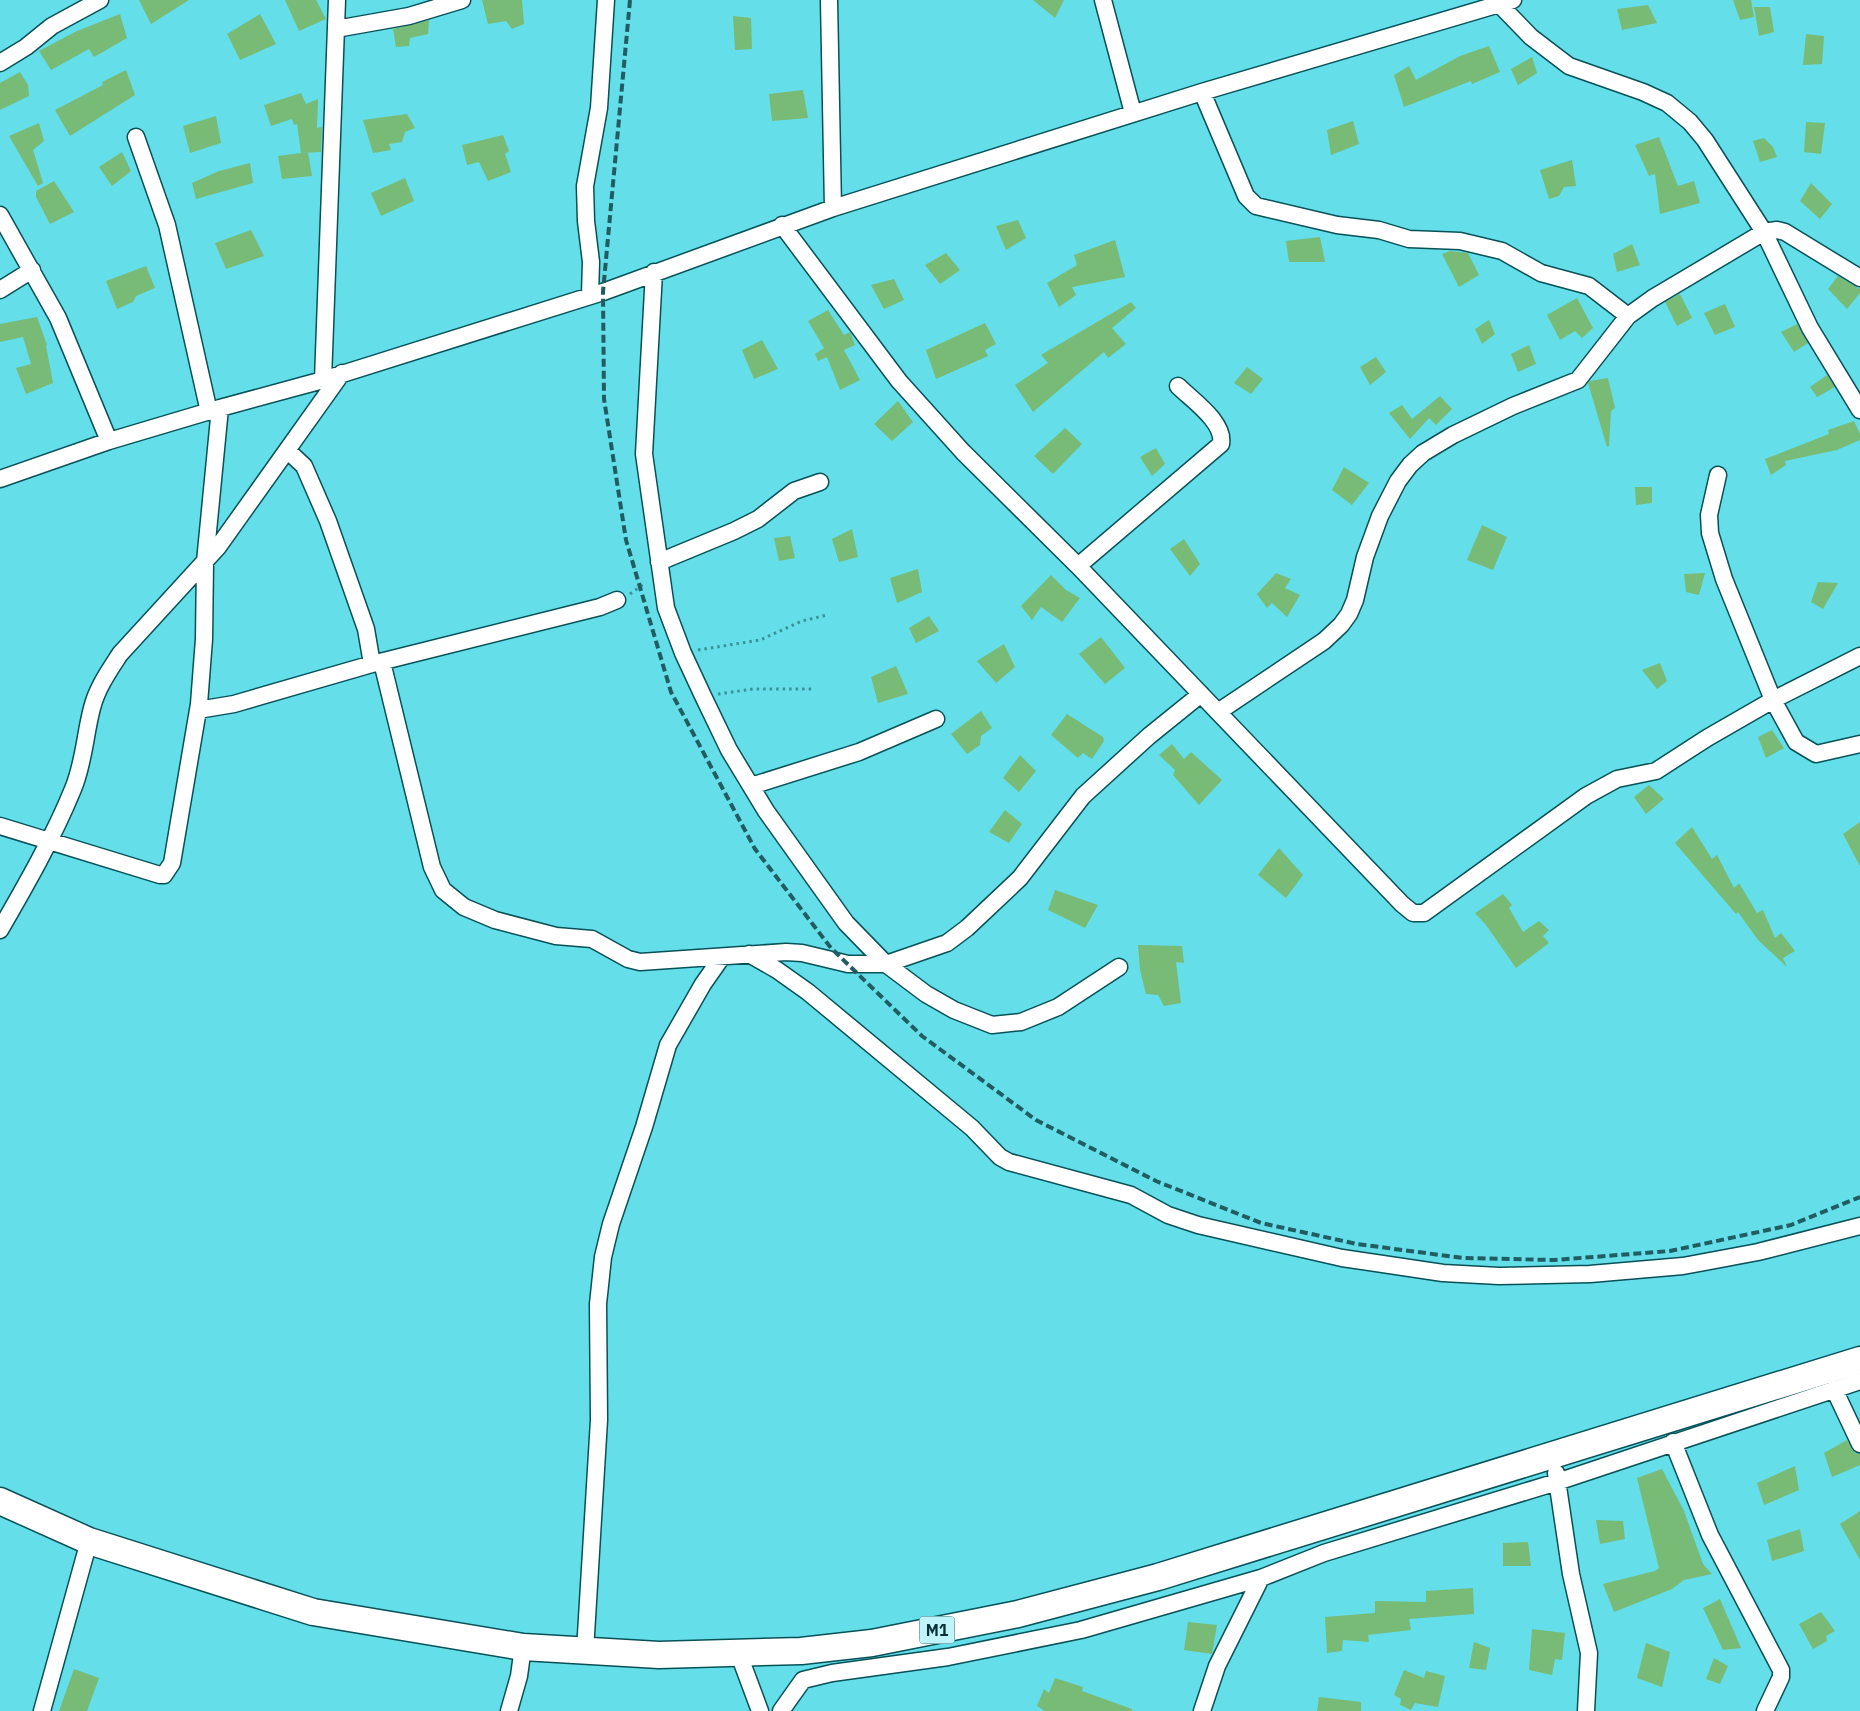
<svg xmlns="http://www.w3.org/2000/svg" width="1860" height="1711" font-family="'IBM Plex Sans',sans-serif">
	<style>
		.building { fill: #78bb76 }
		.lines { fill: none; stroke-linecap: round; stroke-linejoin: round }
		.street-casing { stroke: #075157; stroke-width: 19 }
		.primary-casing { stroke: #075157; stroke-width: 29 }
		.path { stroke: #3b9198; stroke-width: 3; stroke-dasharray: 2.5 4; stroke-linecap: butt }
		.street { stroke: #fff; stroke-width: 16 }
		.primary { stroke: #fff; stroke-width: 26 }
		.rail { stroke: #205c61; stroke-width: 4; stroke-dasharray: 8 4; stroke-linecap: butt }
		.labels { text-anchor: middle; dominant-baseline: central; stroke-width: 4.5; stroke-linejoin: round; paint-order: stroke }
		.shield { fill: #bff5fa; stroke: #406c71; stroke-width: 1 }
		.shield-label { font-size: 16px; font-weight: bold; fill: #0a3236 }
	</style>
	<rect width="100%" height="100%" fill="#64dee9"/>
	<path class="building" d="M139 0H189L151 24Z
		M285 0H316L326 19 299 31Z
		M482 0H522L524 24 512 29 506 21 488 24Z
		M1033 0H1064L1055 18Z
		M1733 0H1751L1754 17 1740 20Z
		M1648 5 1657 23 1622 30 1617 9Z
		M1754 7H1770L1774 32 1759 36Z
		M120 14 127 38 94 57 89 49 51 70 39 51 77 31Z
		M260 14 276 44 240 60 227 34Z
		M733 16 751 18 752 49 735 50Z
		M429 20 428 34 410 38 409 46 396 47 393 29Z
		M1806 34 1824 36 1822 64 1803 65Z
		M1489 46 1500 72 1472 84 1471 81 1404 107 1394 75 1409 66 1416 80 1460 56Z
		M1532 57 1537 73 1518 85 1511 69Z
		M126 70 135 95 70 136 55 110 103 85 102 82Z
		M20 72 28 85 29 96 0 110V83Z
		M803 90 808 118 772 121 769 94Z
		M301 93 306 104 318 99 317 128 322 127 321 152 301 153 297 124 294 125 292 119 271 126 264 105Z
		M407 114 415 128 405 132 402 142 389 144 391 150 373 153 363 120Z
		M216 116 221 143 190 153 183 126Z
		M1353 121 1359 144 1331 155 1327 130Z
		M1806 122 1825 123 1821 154 1804 152Z
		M39 123 44 141 33 150 43 183 38 186 9 136Z
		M503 135 509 151 505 154 511 172 488 181 479 162 467 165 462 145Z
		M1659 137 1678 186 1694 181 1700 203 1660 214 1655 174 1649 176 1635 145Z
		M1764 138 1773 147 1777 157 1760 162 1753 141Z
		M122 152 131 171 112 186 99 167Z
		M308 152 312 176 282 179 278 156Z
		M1572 160 1576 186 1564 187 1559 196 1549 199 1540 170Z
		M250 163 253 183 196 199 192 183 219 171Z
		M405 178 414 201 381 216 371 193Z
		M54 181 74 212 50 224 36 197V191Z
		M1811 183 1832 204 1820 219 1800 201Z
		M1018 220 1026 238 1006 250 996 226Z
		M251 230 264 256 226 269 215 243Z
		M1320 237 1325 262H1289L1286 241Z
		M1115 240 1125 277 1072 287 1076 295 1059 307 1047 283 1077 265 1074 255Z
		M1632 244 1640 265 1617 272 1613 254Z
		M1450 251 1468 253 1479 275 1459 287 1442 254Z
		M946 253 960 270 940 284 925 265Z
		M146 266 155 288 136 296 133 302 117 309 106 281Z
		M1838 276 1860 289V293L1847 309 1828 289Z
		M894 279 904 300 884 309 871 285Z
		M1680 294 1692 318 1677 326 1665 302Z
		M1577 298 1593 328 1582 338 1575 331 1560 340 1547 315Z
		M1131 302 1136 308 1112 328 1126 344 1108 358 1104 352 1033 412 1015 385 1048 363 1041 355Z
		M1725 304 1735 327 1715 335 1704 313Z
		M828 310 844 335 850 332 855 345 844 350 860 380 840 390 827 357 818 361 815 354 824 348 808 321Z
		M37 317 47 345 46 346 53 383 26 394 16 368 31 364 23 337 0 342V324Z
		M1489 320 1495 334 1482 344 1475 329Z
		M985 323 996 344 985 350 988 356 936 379 926 350Z
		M1797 324 1808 343 1794 352 1781 332Z
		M762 340 778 369 754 379 742 350Z
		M1529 345 1536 364 1518 372 1511 354Z
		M1376 357 1386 372 1370 385 1360 367Z
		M1247 367 1263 379 1251 394 1234 383Z
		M1827 375 1835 387 1817 397 1810 387Z
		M1608 378 1615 408 1611 411 1609 446 1607 447 1588 383 1590 381Z
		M1440 396 1452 409 1436 425 1429 418 1410 439 1389 413 1402 405 1412 419Z
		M898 401 913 422 892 441 874 424Z
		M1854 421 1860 434V440L1837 450 1785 461 1786 465 1771 475 1765 459 1829 434 1828 430Z
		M1065 428 1082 444 1053 474 1034 456Z
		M1156 448 1165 464 1152 476 1140 457Z
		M1344 467 1369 483 1352 505 1332 490Z
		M1635 487H1652V503L1636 505Z
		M1482 525 1507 537 1493 570 1467 560Z
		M852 529 858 557 839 562 832 539Z
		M790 536 795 558 779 561 774 538Z
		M1184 539 1200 564 1190 576 1170 549Z
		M918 569 922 592 897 603 890 578Z
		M1276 573 1291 579 1285 588 1300 595 1287 617 1272 603 1267 608 1257 594Z
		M1705 573 1699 595 1686 592 1684 574Z
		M1051 575 1066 590 1080 598 1062 622 1041 607 1032 620 1021 606Z
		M1818 582 1838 583 1823 609 1811 602Z
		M929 616 939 631 916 643 909 628Z
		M1101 637 1125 668 1105 684 1079 654Z
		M1004 644 1015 667 996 683 977 661Z
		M1660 663 1667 681 1657 689 1642 670Z
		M896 666 908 694 878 703 871 677Z
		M981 711 992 728 981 736 980 745 967 754 951 734Z
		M1067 714 1103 737 1104 741 1092 759 1083 753 1078 758 1051 735Z
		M1772 730 1784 748 1766 758 1758 737Z
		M1172 744 1184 759 1191 752 1222 780 1199 805 1173 775 1175 770 1159 755Z
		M1020 755 1036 771 1019 792 1003 778Z
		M1649 785 1664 799 1646 814 1634 797Z
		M1005 810 1022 824 1009 843 989 832Z
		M1860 822V866L1843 834Z
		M1692 827 1712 859 1717 855 1734 888 1739 883 1757 913 1763 910 1775 938 1781 933 1795 951 1783 958 1787 967 1758 940 1738 912 1736 914 1675 843Z
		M1279 848 1303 875 1286 898 1258 875Z
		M1055 890 1098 905 1085 928 1048 910Z
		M1503 894 1512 905 1509 908 1523 932 1539 921 1549 930 1543 936 1549 943 1516 968 1486 925 1475 913Z
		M1138 945 1182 946 1184 963 1176 962 1181 1003 1164 1006 1158 995 1146 994 1140 970Z
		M1847 1440 1854 1452 1860 1454V1465L1832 1477 1824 1453Z
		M1795 1466 1799 1490 1764 1505 1757 1483Z
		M1662 1469 1684 1511 1703 1564 1712 1574 1684 1580 1672 1589 1614 1612 1603 1584 1655 1571 1659 1568 1637 1478Z
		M1860 1511V1560L1840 1524Z
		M1596 1520 1623 1521 1625 1539 1600 1544Z
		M1800 1529 1804 1551 1772 1561 1767 1540Z
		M1528 1542 1531 1566H1503V1543Z
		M1473 1588 1474 1614 1409 1619 1411 1630 1368 1635 1369 1642 1343 1640 1342 1651 1327 1653 1325 1617 1375 1613V1601L1426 1602V1591Z
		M1720 1599 1741 1648 1723 1650 1703 1608Z
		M1821 1612 1835 1631 1826 1636 1827 1641 1813 1649 1799 1624Z
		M1188 1622 1217 1625 1212 1654 1184 1650Z
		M1532 1629 1565 1633 1562 1660 1555 1659 1552 1675 1529 1670Z
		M1474 1642 1490 1648 1486 1670 1469 1668Z
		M1646 1643 1670 1652 1662 1687 1637 1678Z
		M1714 1658 1728 1666 1720 1684 1706 1679Z
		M74 1669 99 1678 87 1711H59Z
		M1404 1670 1424 1678 1426 1671 1445 1676 1438 1707 1415 1703 1411 1710 1400 1705 1401 1699 1394 1695Z
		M1055 1678 1083 1687 1082 1691 1132 1709V1711H1045L1037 1706 1044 1689 1049 1693Z
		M1319 1697 1361 1702V1711H1317Z"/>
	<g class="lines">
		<g class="street-casing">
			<path id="street" d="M829 0 833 208
				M1103 0 1133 113
				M1499 4 1531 37 1569 66 1643 92 1667 103 1690 122 1705 140 1764 232 1810 328 1860 410
				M336 29 409 16 462 0
				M0 63 26 47 52 26 100 0
				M1202 92 1246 196 1256 206 1337 225 1379 230 1409 239 1460 241 1502 251 1541 273 1589 286 1628 316
				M136 137 167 225 209 412
				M0 215 58 318 109 441
				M782 225 899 381 963 452 1078 566 1402 904 1413 913H1424L1586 796 1617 779 1656 771 1707 738 1773 700 1796 742 1816 754 1860 744
				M654 272 644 454 666 608 683 653 703 696 729 750 766 811 846 923 886 964 926 994 954 1010 992 1025 1021 1022 1058 1007 1119 967
				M0 290 32 270
				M590 295 591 262 586 221 585 186 599 108 606 0
				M323 380 337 0
				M288 451 304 466 328 521 366 629 372 664
				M1718 475 1709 515 1710 533 1724 579 1773 700 1860 656
				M0 479 109 441 220 408 323 380 603 292 833 208 1202 92 1513 0
				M659 562 734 531 758 519 794 491 820 482
				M1078 566 1221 444C1225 422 1192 400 1178 386
				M382 662 432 867 443 890 464 907 495 920 556 936 592 939 628 959 640 962 786 952 802 953 848 964H886L947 943 967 928 1020 878 1083 796 1149 736 1201 694
				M198 710 234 704 372 664 600 607 617 600
				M1218 712 1324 641 1341 625 1349 614 1355 600 1365 557 1380 516 1398 481 1410 465 1423 453 1453 435 1513 406 1578 380 1628 316 1653 298 1764 232 1777 230 1785 232 1860 278
				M751 786 859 752 936 719
				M0 826 160 875H164L172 863 199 704 204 639 205 562 220 408
				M0 930C26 885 53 838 73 789 84 763 85 734 92 708 97 688 109 671 120 654L218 547 342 373
				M749 954 777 970 808 992 972 1128 1000 1157 1009 1162 1131 1195 1168 1215 1198 1225 1342 1258 1443 1273 1499 1276 1590 1274 1683 1266 1758 1252 1860 1226
				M1834 1389 1860 1444
				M1673 1442 1710 1535 1781 1670V1677L1765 1711
				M1556 1473 1571 1574 1589 1653 1586 1711
				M585 1651 599 1420 598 1304 603 1257 611 1224 644 1127 668 1045 703 984 722 957
				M738 1652 760 1711
				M42 1711 89 1541
				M509 1711 519 1676 523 1647
				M781 1711 803 1680 832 1673 948 1657 1081 1630 1261 1578 1324 1553 1557 1482 1860 1381
				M1202 1711 1217 1666 1261 1578"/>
		</g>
		<g class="primary-casing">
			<path id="primary" d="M0 1501 89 1541 313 1612 523 1647 659 1655 801 1651 872 1643 1018 1614 1158 1577 1860 1360"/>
		</g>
		<path class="path" d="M630 594 645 583
			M698 650 760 640 802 621 827 615
			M718 694 753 689H812"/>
		<use href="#street" class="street"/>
		<use href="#primary" class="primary"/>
		<path class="rail" d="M630 0 603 292 604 399 626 540 671 692 755 849 831 948 922 1036 1036 1120 1156 1181 1261 1223 1357 1244 1463 1258 1554 1260 1670 1251 1791 1225 1860 1197"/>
	</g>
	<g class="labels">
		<rect class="shield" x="919.5" y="1616.5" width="35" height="27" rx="4"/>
		<g class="shield-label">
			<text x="937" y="1630">M1</text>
		</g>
	</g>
</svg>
